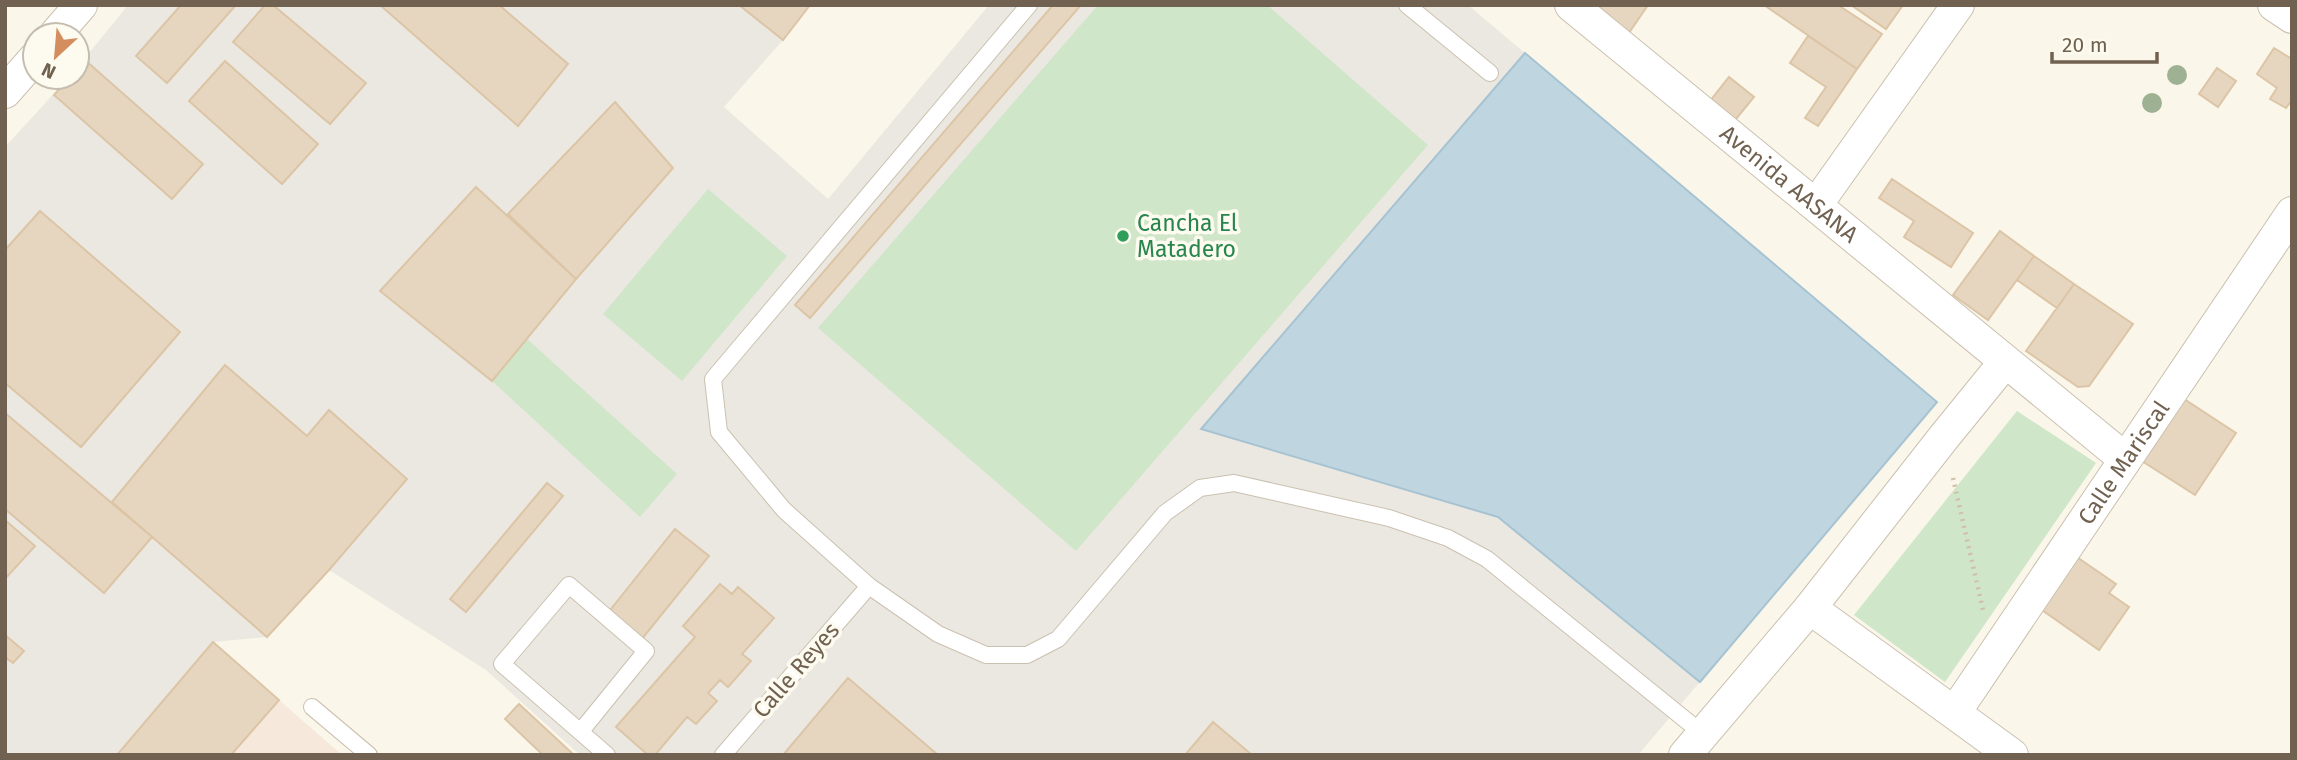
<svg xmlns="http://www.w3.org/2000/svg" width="2297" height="760" font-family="'Fira Sans',sans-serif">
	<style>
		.commercial { fill: #f6e8db }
		.industrial { fill: #ebe8e1 }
		.green { fill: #cfe6c9 }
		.water { fill: #bfd6e1; stroke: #a7c3d2; stroke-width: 2 }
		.building { fill: #e7d6bf; stroke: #dcc5a6; stroke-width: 2 }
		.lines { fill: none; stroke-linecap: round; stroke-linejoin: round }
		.lane-casing { stroke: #cbc0b0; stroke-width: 18 }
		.street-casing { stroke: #cbc0b0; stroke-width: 34 }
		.path { stroke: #d1bfa7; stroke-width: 4.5; stroke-dasharray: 2 5; stroke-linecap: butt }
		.lane { stroke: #fff; stroke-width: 16 }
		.street { stroke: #fff; stroke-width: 32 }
		.tree { fill: #9eb293 }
		.leisure-dot { fill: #2e9e5b; stroke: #fdfaef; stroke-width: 2.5 }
		.labels { text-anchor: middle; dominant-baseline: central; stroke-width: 7; stroke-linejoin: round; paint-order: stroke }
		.street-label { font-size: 23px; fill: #716150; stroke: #fdfaef }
		.leisure-label { font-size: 23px; fill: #27864d; stroke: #fdfaef; text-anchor: start }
	</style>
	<rect width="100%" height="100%" fill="#faf6e9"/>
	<path class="commercial" d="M279 700 342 755H231Z"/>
	<path class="industrial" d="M128 5H810L783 40 724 107 828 199 989 5H1468L1937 402 1638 755H580L486 670 329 570 267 637 213 642 117 755H5V147L69 77H77V68Z"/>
	<path class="green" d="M1098 5H1267L1428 145 1076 551 818 328Z
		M708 189 787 256 682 381 603 314Z
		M527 339 677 474 640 517 492 381Z
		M2017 411 2096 463 1945 682 1854 615Z"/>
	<path class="water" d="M1525 53 1937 402 1700 682 1498 517 1201 429Z"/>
	<path class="building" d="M181 5H236L167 83 136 56Z
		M265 5H273L366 83 330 124 233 42Z
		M380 5H499L568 64 518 126Z
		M739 5H810L783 40Z
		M1053 5H1081L810 318 795 305Z
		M1578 5H1648L1622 43Z
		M1764 5H1838L1882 34 1857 69Z
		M1851 5H1903L1886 29Z
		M1808 36 1857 69 1818 126 1805 118 1826 87 1790 63Z
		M2274 48 2292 59V100L2286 108 2270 99 2277 88 2257 74Z
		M85 60 203 164 172 199 54 95 70 77H77V69Z
		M225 61 318 144 282 184 189 101Z
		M2217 68 2236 81 2218 107 2199 94Z
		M1729 77 1754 97 1731 125 1706 106Z
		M615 102 673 168 576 279 508 214Z
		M1892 179 1973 233 1951 267 1904 237 1914 221 1879 198Z
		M476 187 576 279 492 381 380 291Z
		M40 211 180 332 81 447 5 383V250Z
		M2000 231 2034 256 1988 320 1953 295Z
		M2034 256 2074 284 2057 308 2017 280Z
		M2074 284 2133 324 2089 386 2078 387 2026 351Z
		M225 365 307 436 329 410 407 479 329 570 267 637 112 502Z
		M2175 393 2236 433 2195 495 2134 456Z
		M5 413 152 537 104 593 5 509Z
		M547 483 563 496 466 612 450 599Z
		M5 520 35 546 5 579Z
		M675 529 709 556 641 640 607 614Z
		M2068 551 2116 584 2109 593 2129 607 2099 650 2032 603Z
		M720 584 732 594 738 587 774 618 742 654 751 661 728 687 720 680 708 693 717 701 696 724 687 717 655 755H648L616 727 695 637 683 626Z
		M5 635 24 651 13 663 5 657Z
		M213 642 279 700 231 755H117Z
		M848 678 938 755H783Z
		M519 704 574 755H543L505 719Z
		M1213 722 1252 755H1185Z"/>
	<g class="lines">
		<g class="lane-casing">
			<path id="lane" d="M1029 5 713 379 719 432 784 510 869 586 938 634 986 655H1027L1058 639 1165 513 1200 488 1234 483 1389 518 1448 538 1487 559 1703 734
				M1407 5 1490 73
				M312 707 369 755
				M581 731 646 651 569 585 502 664 607 755
				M723 755 869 586"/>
		</g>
		<g class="street-casing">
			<g id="street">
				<path id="s1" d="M1571 5 2125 459"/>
				<path d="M2274 5 2292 17"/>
				<path d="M55 35 81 5"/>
				<path d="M5 92 35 58"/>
				<path d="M1816 205 1958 5"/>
				<path d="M1810 608 2012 755"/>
				<path id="s2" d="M1955 712 2292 213"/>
				<path d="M1685 755 1810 608 1944 437 2005 362"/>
			</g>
		</g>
		<path class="path" d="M1953 478 1983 610"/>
		<use href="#lane" class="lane"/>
		<use href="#street" class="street"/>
	</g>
	<g class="tree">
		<circle cx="2177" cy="75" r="10"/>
		<circle cx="2152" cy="103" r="10"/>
	</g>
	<circle class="leisure-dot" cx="1123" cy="236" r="7"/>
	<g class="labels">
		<g class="street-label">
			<text stroke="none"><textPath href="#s1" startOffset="282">Avenida AASANA</textPath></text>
			<text stroke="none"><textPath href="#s2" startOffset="301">Calle Mariscal</textPath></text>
			<text transform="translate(796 670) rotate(-49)">Calle Reyes</text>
		</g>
		<g class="leisure-label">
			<text x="1137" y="223">Cancha El<tspan x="1137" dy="26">Matadero</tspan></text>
		</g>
	</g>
	<rect width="2297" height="760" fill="none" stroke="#716150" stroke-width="14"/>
	<g transform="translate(56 56) rotate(206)"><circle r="33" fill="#fdfaef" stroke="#c5bdaf" stroke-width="2"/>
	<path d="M0-5L12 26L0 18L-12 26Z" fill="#d48d5e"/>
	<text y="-10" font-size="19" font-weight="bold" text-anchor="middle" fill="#716150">N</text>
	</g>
	<path d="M2052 52v10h105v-10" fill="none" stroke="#716150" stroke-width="3.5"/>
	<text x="2062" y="52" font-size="21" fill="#716150" stroke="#fdfaef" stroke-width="5" paint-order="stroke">20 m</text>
</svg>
